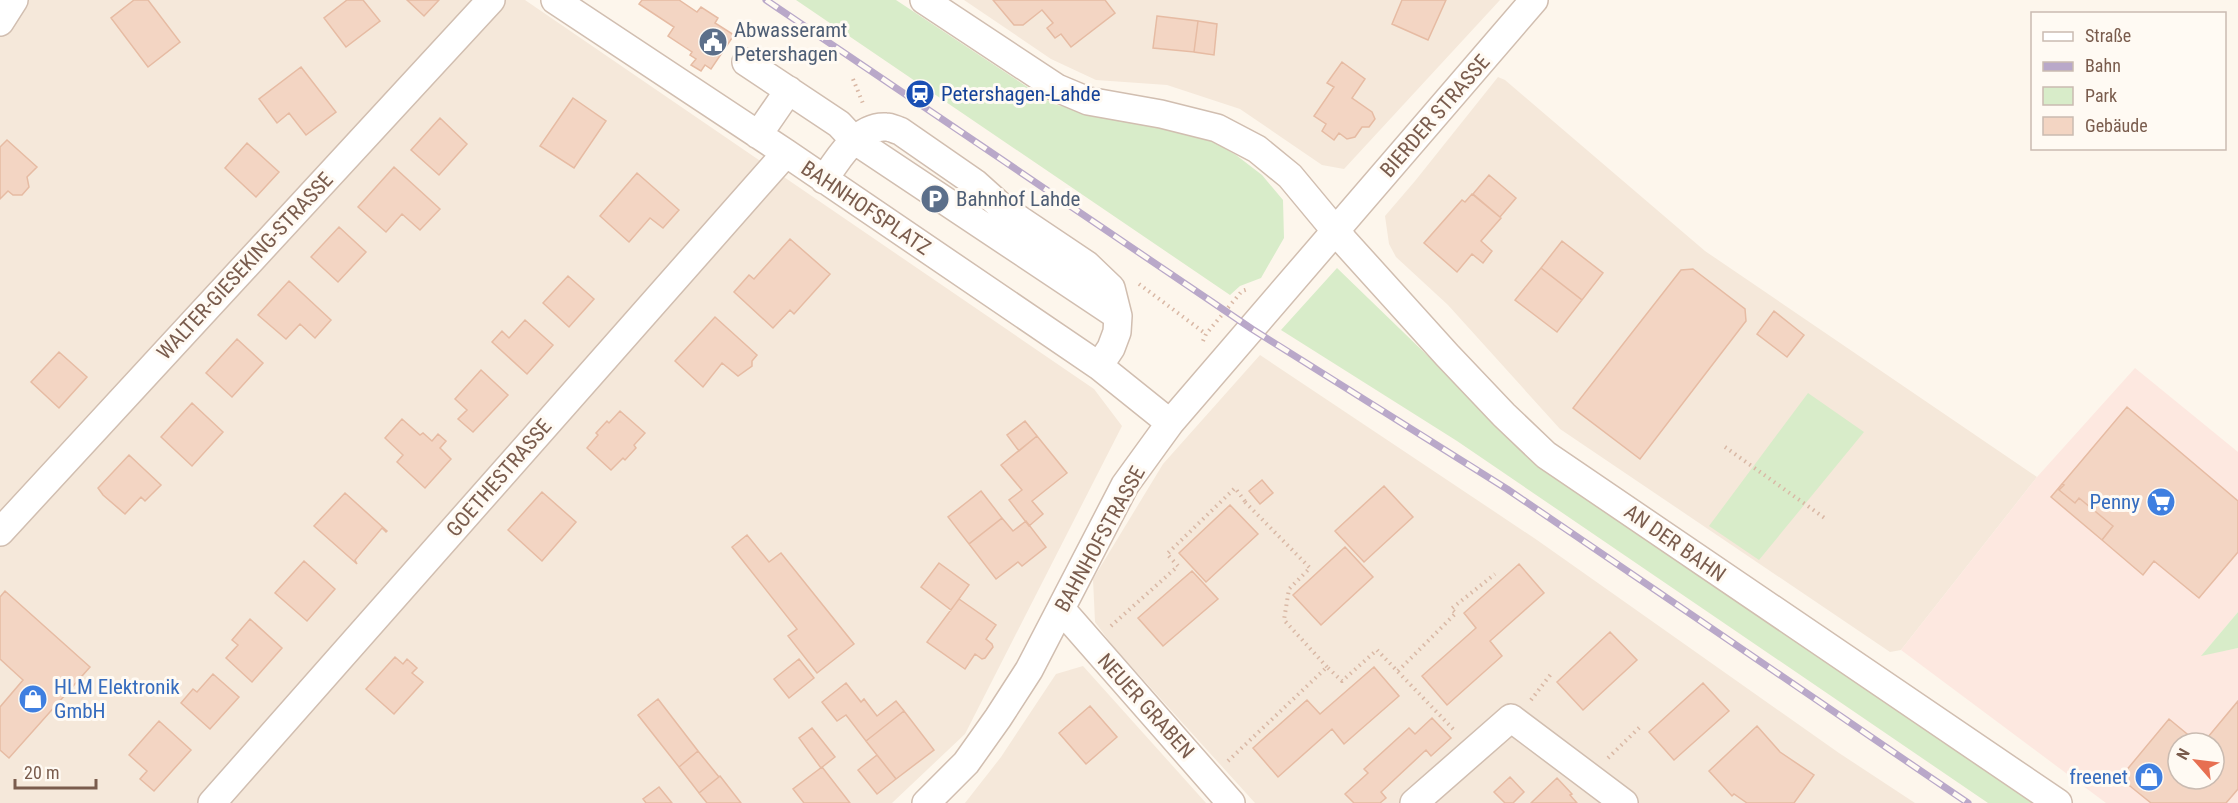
<svg xmlns="http://www.w3.org/2000/svg" width="2238" height="803" font-family="'Roboto Condensed',sans-serif">
	<style>
		.residential { fill: #f5e8da }
		.commercial { fill: #fde8e0; fill-rule: evenodd }
		.green { fill: #d8ecc9 }
		.building { fill: #f3d5c3; stroke: #e6bba3; stroke-width: 1.5 }
		.lines { fill: none; stroke-linecap: round; stroke-linejoin: round }
		.minor-casing { stroke: #d1beb0; stroke-width: 30 }
		.path { stroke: #d9b8a5; stroke-width: 4; stroke-dasharray: 1.5 4.5; stroke-linecap: butt }
		.minor { stroke: #fff; stroke-width: 27 }
		.rail-casing { stroke: #b9a8c9; stroke-width: 7 }
		.rail { stroke: #fffaf3; stroke-width: 4.5; stroke-dasharray: 14; stroke-linecap: butt }
		.labels { text-anchor: middle; dominant-baseline: central; stroke-width: 6; stroke-linejoin: round; paint-order: stroke }
		.service-label { font-size: 21px; fill: #4e5e75; stroke: #fffaf3; text-anchor: start }
		.transit-label { font-size: 21px; fill: #164399; stroke: #fffaf3; text-anchor: start }
		.street-label { font-size: 21px; fill: #7a5c4d; stroke: #fffaf3 }
		.shop-label { font-size: 21px; fill: #366cbe; stroke: #fffaf3; text-anchor: end }
	</style>
	<rect width="100%" height="100%" fill="#fdf6ec"/>
	<path class="residential" d="M0 0H525L1094 389 1122 426 965 734 892 803H0Z
		M964 0H1500L1344 169 1322 165 1240 109 1167 85 1096 80 1051 59Z
		M1498 77 1505 80 1705 251 2037 477 1901 650 1890 652 1560 429 1448 305 1396 257 1389 244 1385 216 1415 181Z
		M1260 355 1537 540 1839 753 1915 803H1255L1112 645 1095 622 1093 579 1163 464Z
		M1083 666 1206 803H965L1001 757 1056 674Z"/>
	<path class="commercial" d="M2135 368 2238 452V612L2202 655 2238 648V803H2106L1901 650 2037 477ZM2178 743H2214V779H2178Z"/>
	<path class="green" d="M796 0H896L1053 104 1127 121 1193 130 1236 155 1262 175 1283 200 1284 238 1261 278 1240 286 1230 295Z
		M1337 268 1524 449 1791 638 2034 803H1988L1457 441 1281 330Z
		M1808 393 1864 432 1759 560 1709 526Z
		M2238 612V648L2201 656Z"/>
	<path class="building" d="M134 0H148L180 42 148 67 111 18Z
		M347 0H363L380 21 346 47 324 18Z
		M407 0H439L424 16Z
		M642 0H679L697 12 701 7 718 18 715 23 734 35 711 69 705 65 701 71 691 65 696 59 690 55 692 52 668 36 674 27 639 4Z
		M993 0H1105L1115 13 1071 47 1061 34 1055 38 1047 28 1053 23 1042 10 1023 25H1014Z
		M1402 0H1446L1428 40 1392 24Z
		M1157 16 1198 21 1194 52 1153 48Z
		M1198 21 1217 24 1214 55 1194 52Z
		M1342 62 1365 79 1352 98 1372 112 1375 119 1369 127H1362L1355 137 1347 139 1339 133 1334 140 1322 131 1326 124 1314 116 1334 87 1327 83Z
		M301 67 336 112 306 135 289 113 277 123 259 99Z
		M573 98 606 121 574 168 540 146Z
		M440 118 467 144 439 175 411 150Z
		M7 140 37 167 27 177 29 187 22 195H13L8 191 0 199V147Z
		M247 143 279 172 256 197 225 168Z
		M394 167 440 209 420 230 402 214 386 232 358 207Z
		M637 173 679 210 663 228 650 218 629 242 600 216Z
		M1489 175 1516 198 1500 217 1473 194Z
		M1472 194 1501 218 1481 241 1492 251 1483 263 1472 254 1457 272 1424 243 1462 200 1465 202Z
		M339 227 366 252 338 282 311 257Z
		M790 239 830 274 794 314 790 310 773 328 734 292 749 275 754 279Z
		M1562 241 1603 273 1582 300 1541 268Z
		M1541 268 1582 300 1557 332 1515 300Z
		M1693 269 1745 309 1746 321 1640 459 1573 408 1681 270Z
		M568 276 594 299 569 327 543 303Z
		M289 281 331 320 315 338 300 324 286 339 258 315Z
		M1774 311 1804 335 1787 357 1757 334Z
		M715 317 757 355 752 361V366L738 376 722 363 703 387 675 361Z
		M525 320 553 345 527 374 492 342 502 331 509 338Z
		M237 339 263 363 232 397 206 373Z
		M59 352 87 377 59 408 31 382Z
		M481 370 508 395 473 432 458 419 467 410 455 399Z
		M192 403 223 432 192 466 161 437Z
		M2127 407 2238 501V552L2199 598 2154 561 2143 575 2102 540 2113 526 2079 498 2075 503 2059 490 2064 485 2062 484Z
		M620 411 645 433 634 445 636 448 625 460 623 458 611 470 587 448 598 435 596 433 607 421 609 423Z
		M402 419 420 435 423 433 432 441 438 434 446 441 440 448 451 459 425 488 397 462 403 455 385 438Z
		M1025 421 1037 436 1019 451 1007 435Z
		M1037 436 1067 473 1032 501 1043 514 1029 526 1009 500 1022 490 1001 465Z
		M129 455 161 485 145 501 141 497 125 514 103 495 98 488Z
		M1262 480 1273 493 1260 504 1249 491Z
		M2062 484 2064 485 2059 490 2075 503 2079 498 2113 526 2102 540 2051 497Z
		M1384 486 1413 517 1364 562 1335 531Z
		M981 491 1002 518 969 544 948 517Z
		M542 492 576 522 542 561 508 530Z
		M345 493 387 531 386 532 382 528 355 560 357 564 314 526Z
		M1230 505 1258 534 1206 582 1179 553Z
		M1002 518 1013 531 1026 521 1046 547 1022 566 1018 562 996 579 969 544Z
		M747 535 769 562 781 553 854 644 817 673 788 636 797 629 732 547Z
		M1345 547 1373 577 1321 625 1293 595Z
		M304 561 335 589 307 621 275 593Z
		M939 563 969 585 951 610 921 587Z
		M1519 564 1544 593 1490 641 1502 656 1447 705 1422 676 1476 628 1464 613Z
		M1192 571 1218 599 1163 646 1138 618Z
		M5 591 90 667 9 758 0 750V707L23 680 0 659V597Z
		M959 599 996 625 986 639 992 644 993 647 985 658 982 659 975 654 965 669 927 642Z
		M250 619 282 648 252 682 226 658 238 645 232 640Z
		M1610 632 1637 660 1583 710 1557 682Z
		M395 657 403 664 407 659 417 668 412 673 423 682 394 714 366 689Z
		M799 659 814 678 789 698 774 679Z
		M1374 667 1399 696 1344 744 1332 729 1278 777 1253 748 1307 700 1320 714Z
		M213 674 239 697 210 729 181 703 193 689 197 692Z
		M846 683 861 702 864 699 877 716 896 701 904 711 866 741 846 715 837 721 822 702Z
		M1703 683 1729 711 1674 760 1649 732Z
		M658 699 698 751 679 767 638 715Z
		M2238 701V789L2226 803H2151L2120 778 2169 719 2198 743H2178V779H2214V743H2203Z
		M1090 706 1117 737 1086 764 1059 733Z
		M904 711 934 750 896 779 866 741Z
		M1432 718 1451 738 1431 756 1426 750 1381 792 1386 798 1380 803H1354L1345 794 1368 773 1364 769 1409 728 1415 734Z
		M159 721 191 750 154 791 140 779 147 771 129 755Z
		M1757 726 1780 752 1814 775 1794 803H1747L1734 794 1732 796 1709 771Z
		M812 728 835 757 821 768 799 738Z
		M698 751 719 777 699 793 679 767Z
		M877 755 896 779 877 794 858 770Z
		M822 767 850 803H804L793 789Z
		M720 776 741 803H707L699 793Z
		M1510 777 1524 792 1513 803H1505L1494 792Z
		M1557 778 1572 794 1570 795 1577 803H1531Z
		M659 787 672 803H646L643 799Z"/>
	<g class="lines">
		<g class="minor-casing">
			<path id="minor" d="M555 0 786 153 1099 366 1170 423
				M924 0 1057 88 1088 101 1161 114 1217 128 1257 149 1290 176 1344 241 1447 355 1504 415 1546 455 2058 803
				M0 22 14 0
				M746 62 839 124 854 140 1118 316
				M758 135 789 90
				M824 180C837 160 858 125 886 127 891 127 896 130 900 131L975 183 1005 210 1087 265 1111 288 1118 316 1117 332 1111 348 1099 366
				M0 532 491 0
				M1061 609 1231 803
				M212 803 786 153
				M926 803 966 763 998 718 1029 670 1125 485 1170 423 1534 0
				M1414 803 1511 718 1624 803"/>
		</g>
		<path class="path" d="M853 79 864 106
			M1139 284 1206 334
			M1203 341 1206 334 1242 291 1248 289
			M1725 447 1826 519
			M1245 502 1310 568 1289 589 1284 620 1327 667
			M1111 626 1178 566 1167 554 1235 488 1247 504
			M1398 671 1456 613 1451 609 1495 574
			M1531 700 1551 674
			M1608 758 1642 725
			M1228 761 1327 667 1342 681 1377 650 1455 731"/>
		<use href="#minor" class="minor"/>
		<g class="rail-casing">
			<path id="rail" d="M766 0 1252 329 1507 489 1968 803"/>
		</g>
		<use href="#rail" class="rail"/>
	</g>
	<defs>
		<g id="civic-disc" transform="scale(1.5)"><circle r="9.5" fill="#5c6f8a" stroke="#fffaf3"/><path d="M-.6-6.5H3V-4.5H.6V-3L4-1V1h2V6H-6V1h2V-1L-.6-3ZM-1.2 2.5V6h2.4V2.5Z" fill="#fff"/></g>
		<g id="station-disc" transform="scale(1.5)"><circle r="9.5" fill="#1a4fb4" stroke="#fffaf3"/><path d="M-3-6H3Q5-6 5-4V2Q5 4 3 4L4.5 6H3L1.5 4h-3L-3 6H-4.5L-3 4Q-5 4-5 2V-4Q-5-6-3-6ZM-3.5-4v3h7v-3ZM-3.5 1v1.5H-2V1ZM2 1v1.5H3.5V1Z" fill="#fff"/></g>
		<g id="parking-disc" transform="scale(1.5)"><circle r="9.5" fill="#5c6f8a" stroke="#fffaf3"/><path d="M-3.5-5.5H1a3.5 3.5 0 0 1 0 7H-1V5.5H-3.5ZM-1-3.4V-.6H.8a1.4 1.4 0 0 0 0-2.8Z" fill="#fff"/></g>
		<g id="supermarket-disc" transform="scale(1.5)"><circle r="9.5" fill="#3f7fe0" stroke="#fffaf3"/><path d="M-6-5.5h2.5l.6 2H6L4.5 2H-2.5L-4.4-4H-6ZM-1.5 3.2a1.3 1.3 0 1 0 .1 0ZM3 3.2a1.3 1.3 0 1 0 .1 0Z" fill="#fff"/></g>
		<g id="shop-disc" transform="scale(1.5)"><circle r="9.5" fill="#3f7fe0" stroke="#fffaf3"/><path d="M-5-2.5h2.3a2.7 3.5 0 0 1 5.4 0H5L5.5 6h-11ZM-1.5-2.5h3a1.5 2.3 0 0 0-3 0Z" fill="#fff"/></g>
	</defs>
	<g fill-rule="evenodd">
		<use href="#civic-disc" x="713" y="42"/>
		<use href="#station-disc" x="920" y="94"/>
		<use href="#parking-disc" x="935" y="199"/>
		<use href="#supermarket-disc" x="2161" y="502"/>
		<use href="#shop-disc" x="33" y="699"/>
		<use href="#shop-disc" x="2149" y="777"/>
	</g>
	<g class="labels">
		<g class="service-label">
			<text x="734" y="30">Abwasseramt<tspan x="734" dy="24">Petershagen</tspan></text>
			<text x="956" y="199">Bahnhof Lahde</text>
		</g>
		<g class="transit-label">
			<text x="941" y="94">Petershagen-Lahde</text>
		</g>
		<g class="street-label">
			<text transform="translate(1435 116) rotate(-49)">BIERDER STRASSE</text>
			<text transform="translate(866 208) rotate(34)">BAHNHOFSPLATZ</text>
			<text transform="translate(245 266) rotate(-47)">WALTER-GIESEKING-STRASSE</text>
			<text transform="translate(499 478) rotate(-49)">GOETHESTRASSE</text>
			<text transform="translate(1100 539) rotate(-61)">BAHNHOFSTRASSE</text>
			<text transform="translate(1675 543) rotate(35)">AN DER BAHN</text>
			<text transform="translate(1146 706) rotate(48)">NEUER GRABEN</text>
		</g>
		<g class="shop-label">
			<text x="2140" y="502">Penny</text>
			<text x="54" y="687" text-anchor="start">HLM Elektronik<tspan x="54" dy="24">GmbH</tspan></text>
			<text x="2128" y="777">freenet</text>
		</g>
	</g>
	<rect x="2031" y="12" width="195" height="138" fill="#fffaf3" stroke="#cabbb1" stroke-width="1.5"/>
	<rect x="2043" y="32" width="30" height="9" fill="#ffffff" stroke="#cabbb1" stroke-width="1.5"/>
	<text x="2085" y="42" font-size="18" fill="#7a5c4d">Straße</text>
	<rect x="2043" y="62" width="30" height="9" fill="#b9a8c9" stroke="#cabbb1" stroke-width="1.5"/>
	<text x="2085" y="72" font-size="18" fill="#7a5c4d">Bahn</text>
	<rect x="2043" y="87" width="30" height="18" fill="#d8ecc9" stroke="#cabbb1" stroke-width="1.5"/>
	<text x="2085" y="102" font-size="18" fill="#7a5c4d">Park</text>
	<rect x="2043" y="117" width="30" height="18" fill="#f3d5c3" stroke="#cabbb1" stroke-width="1.5"/>
	<text x="2085" y="132" font-size="18" fill="#7a5c4d">Gebäude</text>
	<g transform="translate(2196 761) rotate(298)"><circle r="28" fill="#fffaf3" stroke="#cabbb1" stroke-width="1.5"/>
	<path d="M0-4.5L10 22L0 15L-10 22Z" fill="#e76f51"/>
	<text y="-9" font-size="16" font-weight="bold" text-anchor="middle" fill="#7a5c4d">N</text>
	</g>
	<path d="M15 779v9h81v-9" fill="none" stroke="#7a5c4d" stroke-width="3"/>
	<text x="24" y="779" font-size="18" fill="#7a5c4d" stroke="#fffaf3" stroke-width="4.5" paint-order="stroke">20 m</text>
</svg>
